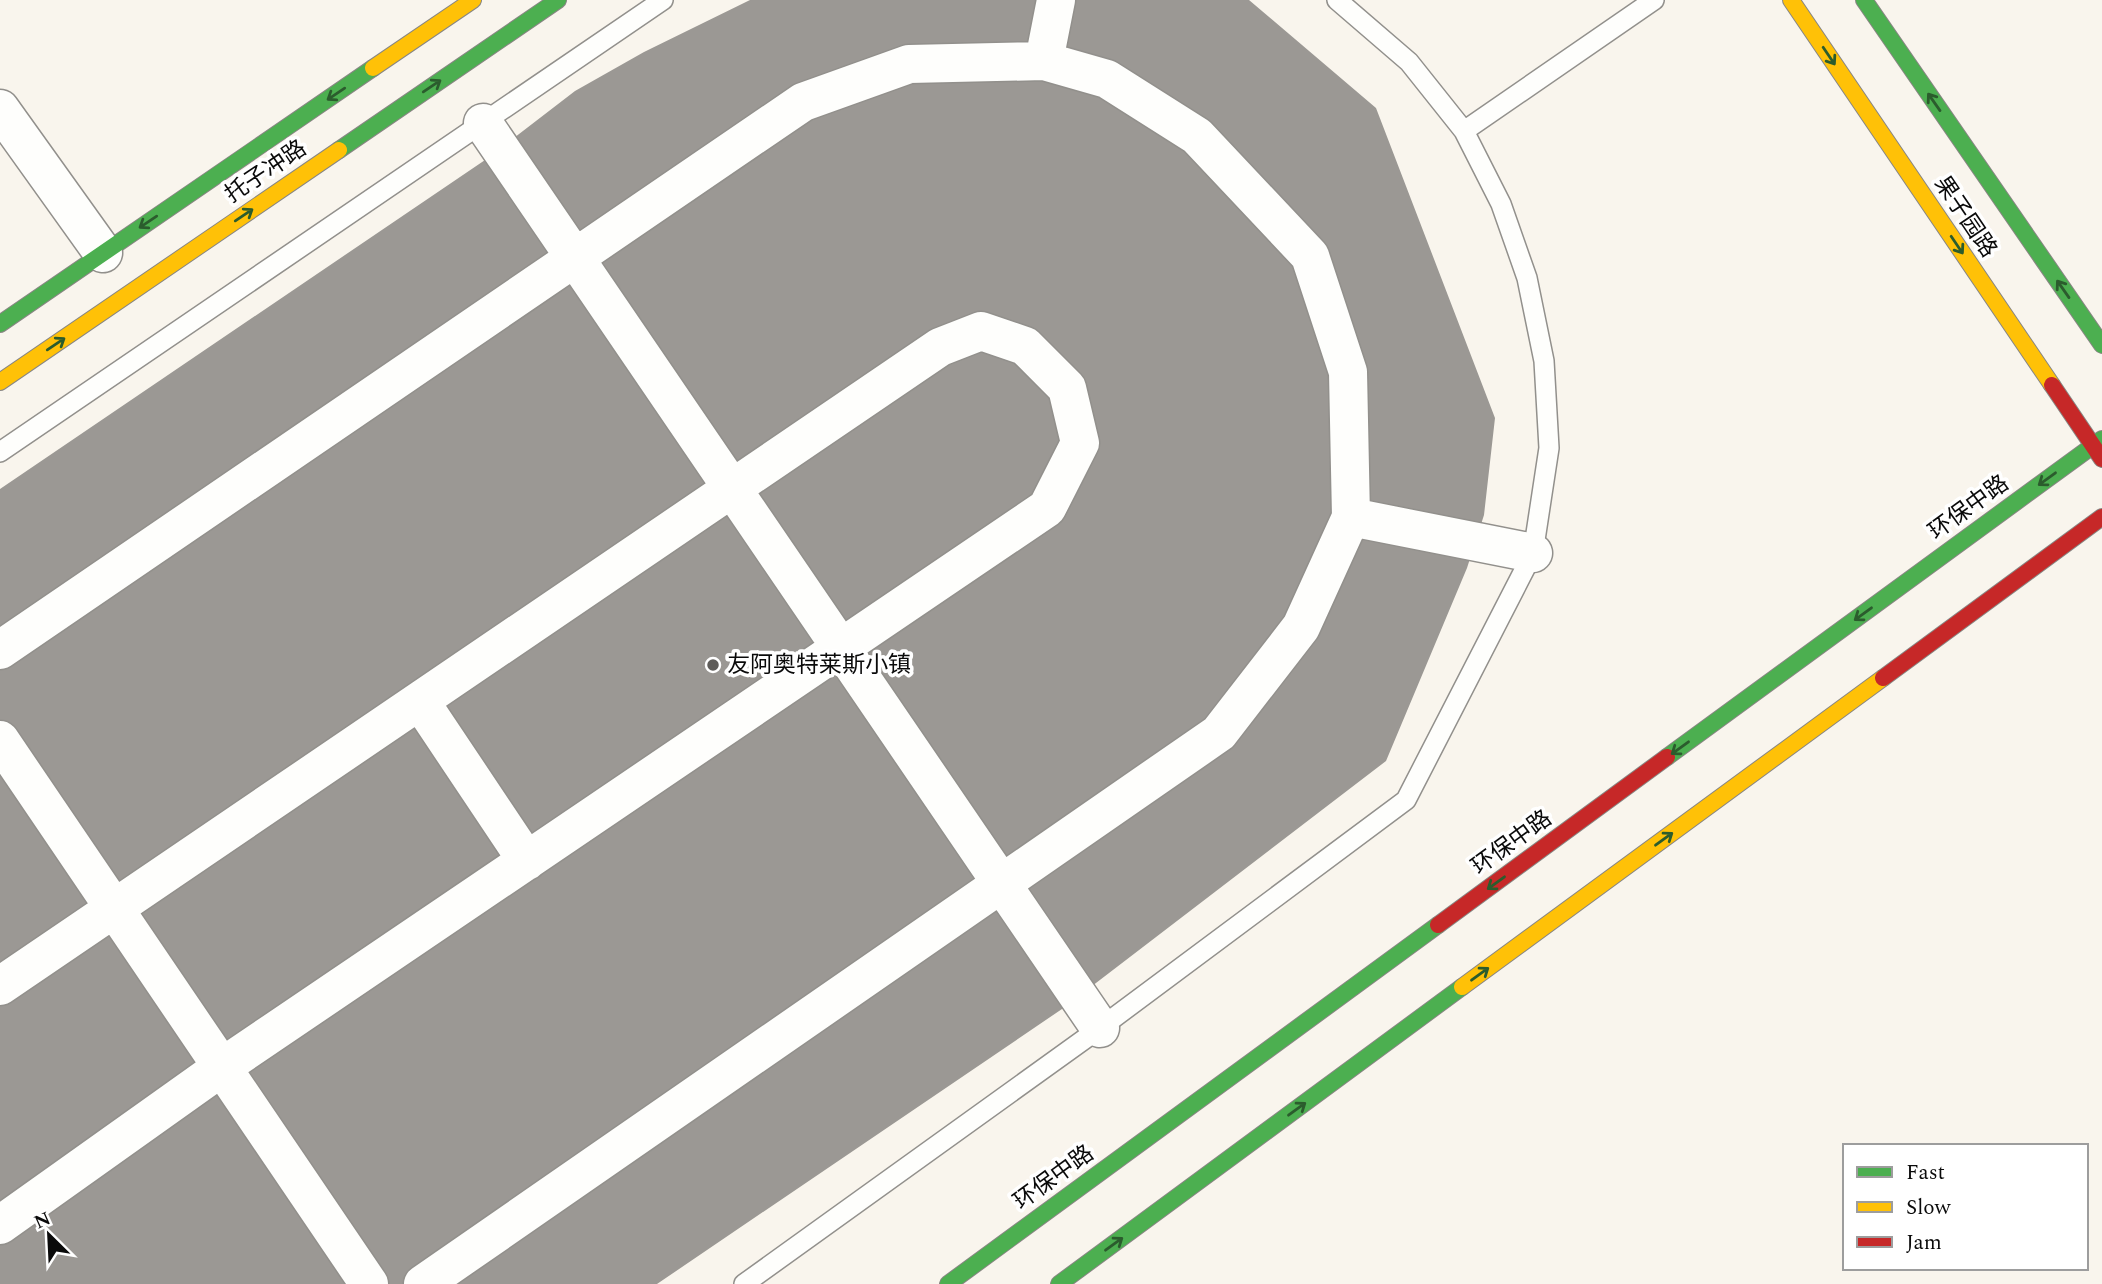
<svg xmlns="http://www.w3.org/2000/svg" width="2102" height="1284" font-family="Spectral,'Noto Sans SC',serif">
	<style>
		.building { fill: #9b9894 }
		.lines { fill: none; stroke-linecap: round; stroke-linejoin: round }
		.lane-casing { stroke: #92908c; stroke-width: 22 }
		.street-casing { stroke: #92908c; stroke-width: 41 }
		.fast-casing { stroke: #888683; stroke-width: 18 }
		.slow-casing { stroke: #888683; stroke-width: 18 }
		.jam-casing { stroke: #888683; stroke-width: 18 }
		.lane { stroke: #fefefc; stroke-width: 19 }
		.street { stroke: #fefefc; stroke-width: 38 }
		.fast { stroke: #4caf50; stroke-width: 16 }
		.slow { stroke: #ffc107; stroke-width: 16 }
		.jam { stroke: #c62828; stroke-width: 16 }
		.oneway { stroke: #2b5c2d }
		.poi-dot { fill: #5e5c59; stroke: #fff; stroke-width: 2.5 }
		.labels { text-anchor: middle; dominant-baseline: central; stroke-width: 7; stroke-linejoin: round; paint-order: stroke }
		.street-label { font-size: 23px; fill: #0a0a0a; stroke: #fff }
		.poi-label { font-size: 23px; fill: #0a0a0a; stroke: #fff; text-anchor: start }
	</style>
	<rect width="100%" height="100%" fill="#f9f5ed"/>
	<path class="building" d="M750 0H1249L1376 108 1495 418 1484 515 1467 568 1386 761 1062 1009 657 1284H0V489L488 158 575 91 644 52Z"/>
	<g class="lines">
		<g class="lane-casing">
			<path id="lane" d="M1464 131 1654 0
				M0 452 663 0
				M744 1284 1100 1028 1406 800 1533 553 1549 448 1544 361 1527 278 1501 204 1464 131 1409 62 1337 0"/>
		</g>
		<g class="street-casing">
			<path id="street" d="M1044 61 1056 0
				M0 109 103 253
				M483 123 1100 1028
				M1351 517 1533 553
				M0 650 803 102 909 64 1044 61 1107 79 1197 136 1310 256 1348 372 1351 517 1301 627 1219 733 423 1284
				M420 701 527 861
				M0 740 369 1284
				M0 986 940 347 981 331 1025 346 1067 388 1080 443 1047 508 222 1067 0 1225"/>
		</g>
		<g class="fast-casing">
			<path id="fast" d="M1864 0 2102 345
				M339 150 558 0
				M0 324 373 68
				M1667 757 2102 439
				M948 1284 1438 925
				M1059 1284 1462 987"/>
		</g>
		<g class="slow-casing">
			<path id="slow" d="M1791 0 2052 385
				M373 68 473 0
				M0 382 339 150
				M1462 987 1883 678"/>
		</g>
		<g class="jam-casing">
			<path id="jam" d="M2052 385 2102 459
				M1883 678 2102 517
				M1438 925 1667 757"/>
		</g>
		<use href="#lane" class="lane"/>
		<use href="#street" class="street"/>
		<use href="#fast" class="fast"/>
		<use href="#slow" class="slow"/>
		<use href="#jam" class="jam"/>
	</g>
	<defs><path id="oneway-shaft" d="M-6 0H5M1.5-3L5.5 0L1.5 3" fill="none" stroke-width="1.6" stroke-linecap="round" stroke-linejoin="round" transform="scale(1.75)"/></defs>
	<g class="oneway">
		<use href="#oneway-shaft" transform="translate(1829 56) rotate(56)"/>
		<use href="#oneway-shaft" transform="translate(432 86) rotate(-34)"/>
		<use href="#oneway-shaft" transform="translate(336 94) rotate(146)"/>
		<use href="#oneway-shaft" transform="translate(1934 102) rotate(-125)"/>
		<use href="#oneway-shaft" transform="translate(244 215) rotate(-34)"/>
		<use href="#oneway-shaft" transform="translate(148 222) rotate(146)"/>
		<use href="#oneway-shaft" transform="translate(1957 245) rotate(56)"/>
		<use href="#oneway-shaft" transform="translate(2063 289) rotate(-125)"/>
		<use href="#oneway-shaft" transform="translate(56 344) rotate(-34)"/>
		<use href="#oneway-shaft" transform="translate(2047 479) rotate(144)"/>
		<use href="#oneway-shaft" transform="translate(1863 614) rotate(144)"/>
		<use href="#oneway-shaft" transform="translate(1680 748) rotate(144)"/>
		<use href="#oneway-shaft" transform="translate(1664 839) rotate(-36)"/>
		<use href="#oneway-shaft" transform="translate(1496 883) rotate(144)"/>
		<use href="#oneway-shaft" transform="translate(1480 974) rotate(-36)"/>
		<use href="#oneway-shaft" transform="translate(1297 1109) rotate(-36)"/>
		<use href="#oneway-shaft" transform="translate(1114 1244) rotate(-36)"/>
	</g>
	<circle class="poi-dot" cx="713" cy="665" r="7"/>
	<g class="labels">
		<g class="street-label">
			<text transform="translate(266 172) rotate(-34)">托子冲路</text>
			<text transform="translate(1965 217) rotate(56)">果子园路</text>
			<text transform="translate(1969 508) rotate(-36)">环保中路</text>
			<text transform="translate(1512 843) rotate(-36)">环保中路</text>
			<text transform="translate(1054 1178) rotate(-36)">环保中路</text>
		</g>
		<g class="poi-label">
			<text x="727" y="665">友阿奥特莱斯小镇</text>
		</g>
	</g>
	<rect x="1843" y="1144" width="245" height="126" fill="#ffffff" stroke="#9d9d9d" stroke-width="2"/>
	<rect x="1857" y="1167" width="35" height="10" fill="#4caf50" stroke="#9d9d9d" stroke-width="2"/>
	<text x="1906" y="1179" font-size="21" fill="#0a0a0a">Fast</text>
	<rect x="1857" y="1202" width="35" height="10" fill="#ffc107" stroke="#9d9d9d" stroke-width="2"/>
	<text x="1906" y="1214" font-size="21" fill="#0a0a0a">Slow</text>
	<rect x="1857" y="1237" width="35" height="10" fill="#c62828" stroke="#9d9d9d" stroke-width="2"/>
	<text x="1906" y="1249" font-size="21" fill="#0a0a0a">Jam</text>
	<g transform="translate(49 1235) rotate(336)" stroke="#ffffff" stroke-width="5" paint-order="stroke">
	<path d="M0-5L12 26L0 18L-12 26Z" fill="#0a0a0a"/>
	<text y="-10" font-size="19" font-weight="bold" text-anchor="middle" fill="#0a0a0a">N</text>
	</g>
</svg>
